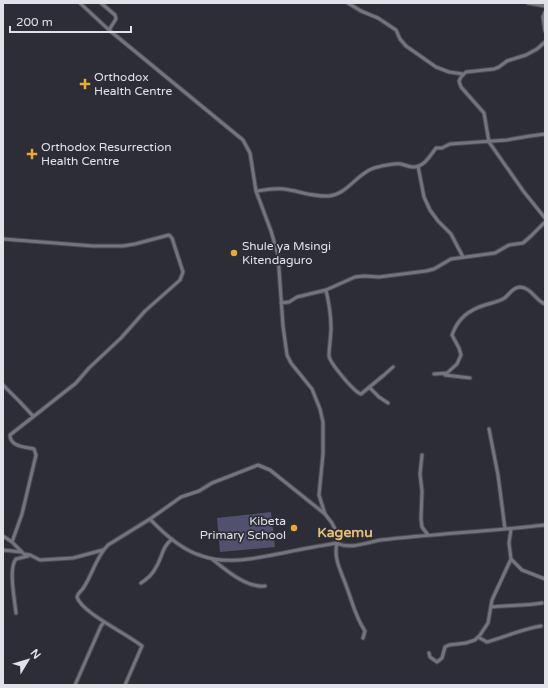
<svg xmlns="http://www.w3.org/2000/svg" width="548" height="688" font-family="'Varela Round',sans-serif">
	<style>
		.green { fill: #51506e }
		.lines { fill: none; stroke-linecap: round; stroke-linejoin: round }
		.minor-casing { stroke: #4a4a53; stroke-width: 5 }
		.minor { stroke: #74747f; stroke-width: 3 }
		.poi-dot { fill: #e8ab37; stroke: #2d2d37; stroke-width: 1.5 }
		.labels { text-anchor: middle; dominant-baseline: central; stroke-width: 3.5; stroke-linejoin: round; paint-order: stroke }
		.poi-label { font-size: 12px; fill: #e1e1e8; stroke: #2d2d37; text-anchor: start }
		.quarter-label { font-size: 14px; font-weight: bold; fill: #e7bd78; stroke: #2d2d37 }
	</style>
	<rect width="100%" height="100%" fill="#2d2d37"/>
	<path class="green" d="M271 512 275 547 220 552 217 518Z"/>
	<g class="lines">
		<g class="minor-casing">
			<path id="minor" d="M80 3 109 30 243 140 250 153 256 191 271 231 278 255 283 326 287 355 291 363 312 389 320 409 323 422V454L319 495 325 514 332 523 337 533V543C349 550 368 542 381 540 436 534 491 531 545 525
				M101 3 115 15 116 19 109 30
				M348 3 361 11 378 18 396 30 400 39 406 46 436 67 449 72 463 74
				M528 3 545 6
				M545 12 543 17 545 31
				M545 42 537 49 526 55 507 61 499 67 494 69 466 72 461 77 459 81 461 87 484 113 489 142 524 192 545 218
				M418 166 424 197 430 210 438 221 451 234 463 257
				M256 191C265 190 275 188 284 189 299 191 313 197 329 196 348 194 356 174 374 168 382 166 393 163 401 164 405 165 409 167 413 167 424 167 430 156 436 148H442L450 144 507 140 530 136 545 134
				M3 239 93 246H123L135 244 169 235 172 238 183 272 180 280 145 311 121 338 89 368 76 383 10 435C10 447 26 447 34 449L36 455 22 514 12 542
				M326 290C329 303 331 315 331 328 331 337 329 347 329 356 330 363 354 392 361 394L384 375 393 367
				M281 303 289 302 297 297 326 290 355 277 364 276 379 277 426 271 434 269 451 259 495 253 509 245 523 243 531 236 545 222
				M434 374 447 373 457 364 461 355 459 348 452 335C458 318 469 310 485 305 491 303 497 302 503 299 509 296 512 287 520 287 532 288 535 300 545 304
				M445 375 470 378
				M3 385 20 402 33 416
				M369 387 379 397 388 403
				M489 429 498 475 505 529
				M422 455 420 474 422 491 421 519 422 527 428 535
				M150 519C164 534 182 550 202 556 228 565 257 558 283 553 301 549 319 546 337 543 333 559 342 573 347 588 353 604 355 616 365 631L363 638
				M3 536 12 542 24 554 30 555 40 560 73 558 103 550
				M3 550 21 552
				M212 559C226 570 246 588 265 586
				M511 559 522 570 545 579
				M141 583C147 579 152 575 155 569 163 557 161 548 172 539
				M491 607C508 605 526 606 542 603
				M16 613C15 601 8 568 16 559L28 556
				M478 637 487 642C505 637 522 629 541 626
				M429 653 430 657 437 662 442 658 445 647 449 645 466 643 475 640 480 635 488 623 492 600 511 559 509 543 511 529
				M75 685 101 626 104 622
				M125 685 142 646C126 633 82 613 77 597 78 592 82 591 84 587 93 573 96 557 108 545L150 519 181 497 199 491 212 483 258 465 270 470 325 514"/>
		</g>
		<use href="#minor" class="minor"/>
	</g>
	<g class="poi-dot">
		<path d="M83 78h4v4h4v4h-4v4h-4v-4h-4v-4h4z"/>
		<path d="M30 148h4v4h4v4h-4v4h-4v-4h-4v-4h4z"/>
		<circle cx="234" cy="253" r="4"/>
		<circle cx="294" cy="528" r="4"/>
	</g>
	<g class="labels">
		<g class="poi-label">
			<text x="94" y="77">Orthodox<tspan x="94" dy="14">Health Centre</tspan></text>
			<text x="41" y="147">Orthodox Resurrection<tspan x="41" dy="14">Health Centre</tspan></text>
			<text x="242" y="246">Shule ya Msingi<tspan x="242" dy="14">Kitendaguro</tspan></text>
			<text x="286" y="521" text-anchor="end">Kibeta<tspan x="286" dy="14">Primary School</tspan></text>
		</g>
		<g class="quarter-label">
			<text x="345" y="532">Kagemu</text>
		</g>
	</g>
	<rect width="548" height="688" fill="none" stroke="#e1e1e8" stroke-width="8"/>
	<g transform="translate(28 660) rotate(52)" stroke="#2d2d37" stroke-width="3" paint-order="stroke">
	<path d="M0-3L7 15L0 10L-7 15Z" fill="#e1e1e8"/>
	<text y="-6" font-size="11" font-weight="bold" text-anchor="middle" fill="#e1e1e8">N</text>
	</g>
	<path d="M10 26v6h121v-6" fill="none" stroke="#e1e1e8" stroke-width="2"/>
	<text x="16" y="26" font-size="12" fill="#e1e1e8" stroke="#2d2d37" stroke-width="3" paint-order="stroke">200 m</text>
</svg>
